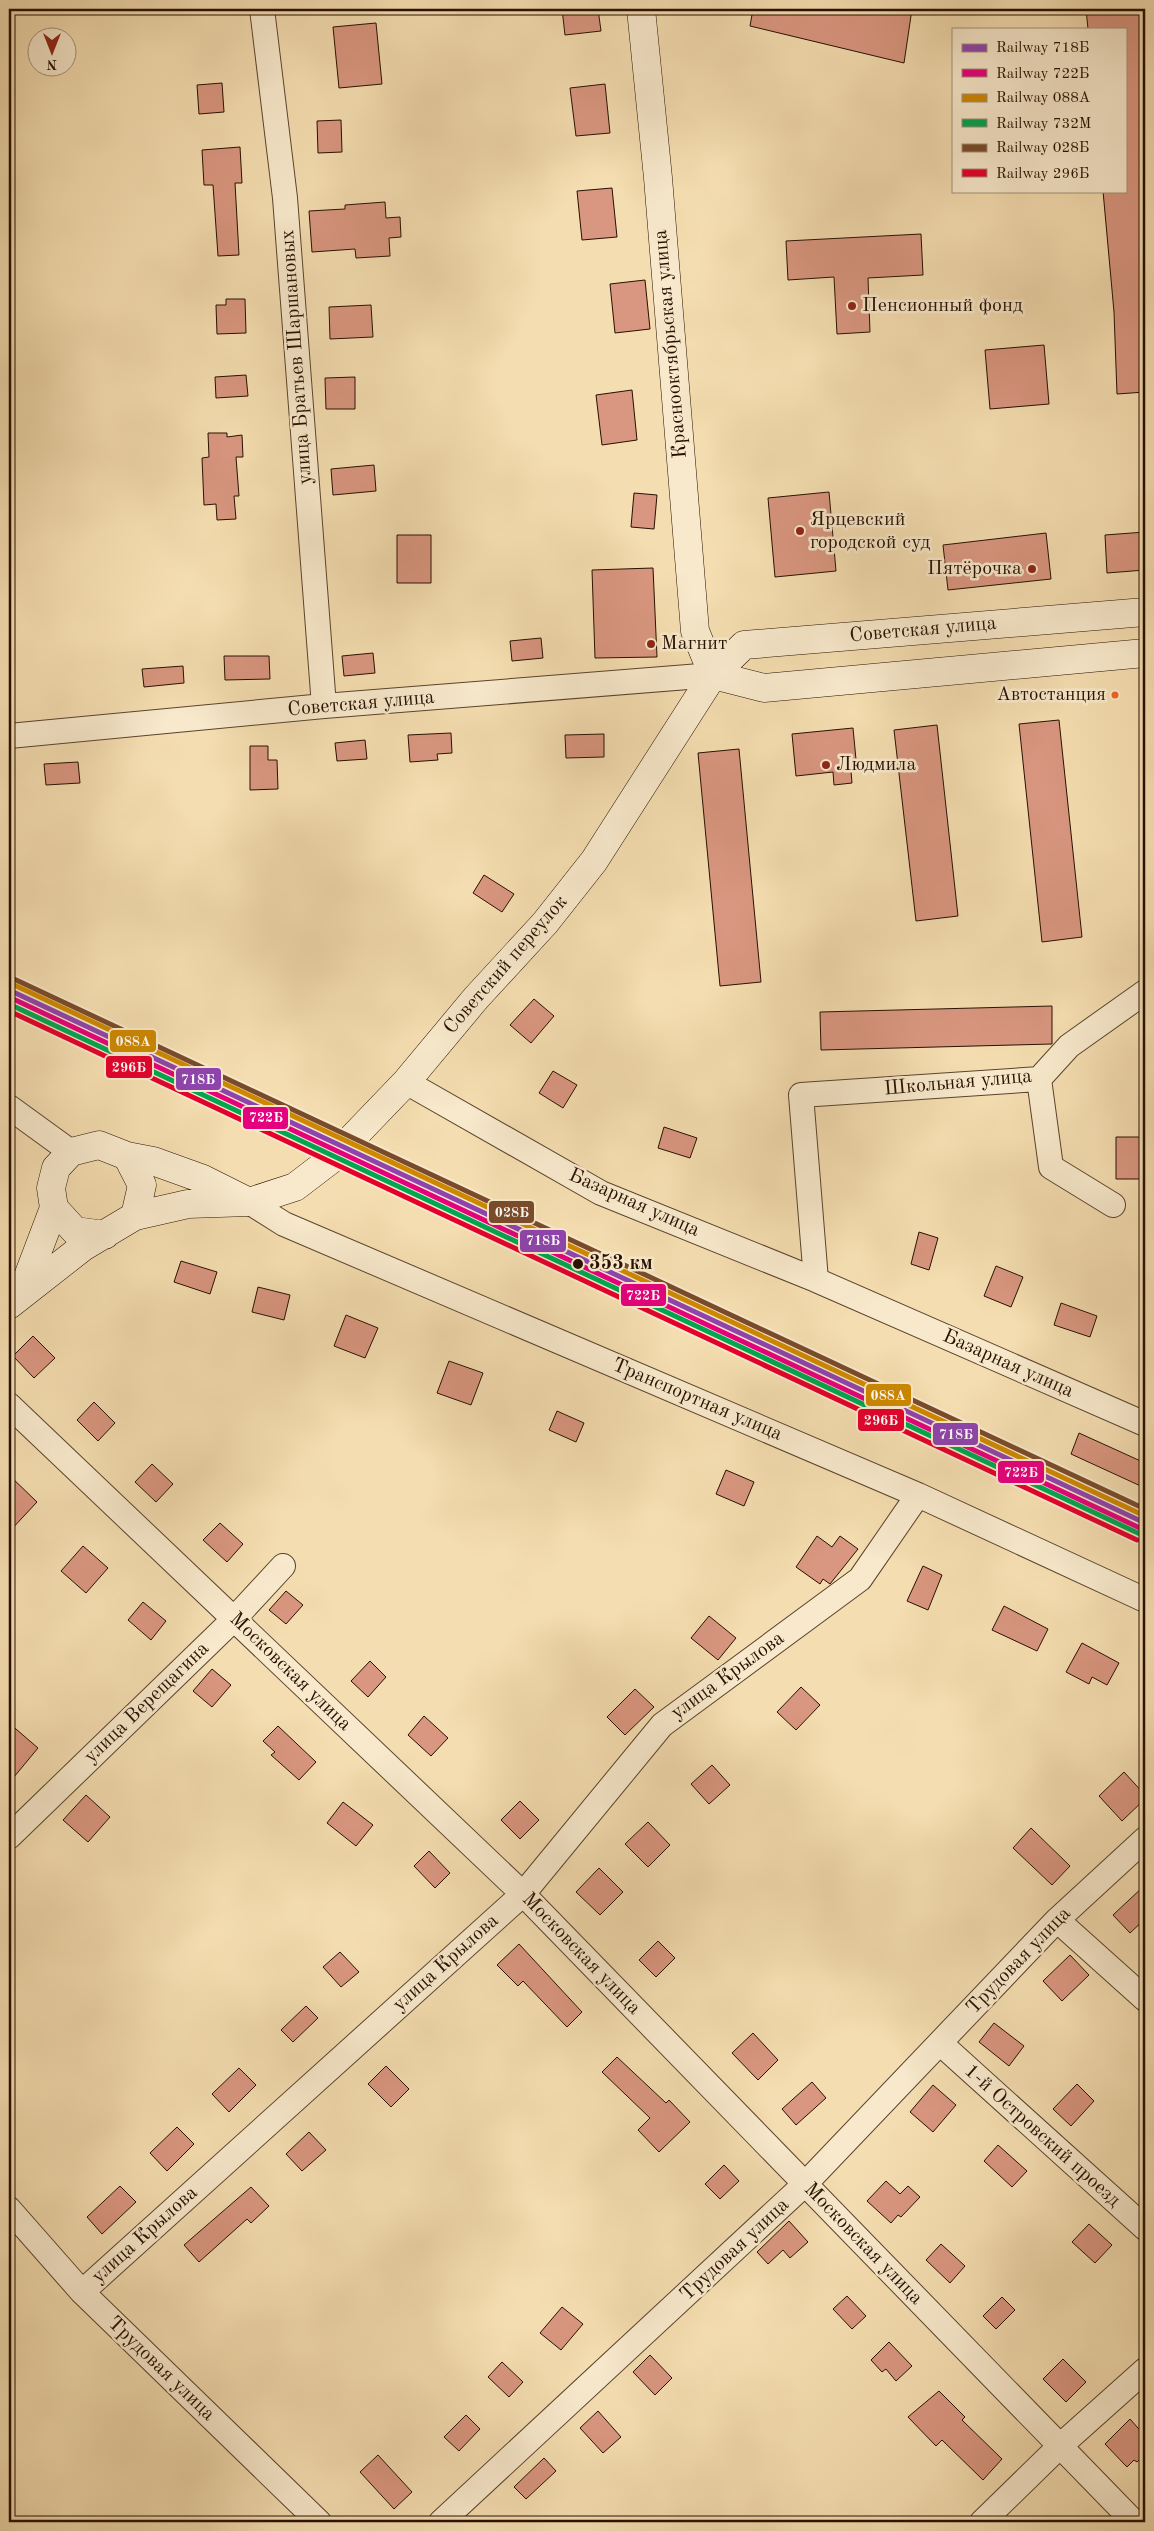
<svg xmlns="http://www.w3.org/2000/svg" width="1154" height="2531" font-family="'Old Standard TT',serif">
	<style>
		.building { fill: #d99680; stroke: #271000 }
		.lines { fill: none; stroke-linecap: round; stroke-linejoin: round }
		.street-casing { stroke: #5a432c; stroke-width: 26 }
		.secondary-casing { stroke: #271000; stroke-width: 29 }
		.street { stroke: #f8e9cc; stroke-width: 24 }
		.secondary { stroke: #f8e9cc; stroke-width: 28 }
		.rail-1-casing { stroke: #f8e9cc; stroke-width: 9 }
		.rail-2-casing { stroke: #f8e9cc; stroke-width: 9 }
		.rail-3-casing { stroke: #f8e9cc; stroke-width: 9 }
		.rail-4-casing { stroke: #f8e9cc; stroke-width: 9 }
		.rail-5-casing { stroke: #f8e9cc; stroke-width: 9 }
		.rail-6-casing { stroke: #f8e9cc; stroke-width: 9 }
		.rail-1 { stroke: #8e44ad; stroke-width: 5 }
		.rail-2 { stroke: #e5007d; stroke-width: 5 }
		.rail-3 { stroke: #cd8800; stroke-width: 5 }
		.rail-4 { stroke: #00a651; stroke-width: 5 }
		.rail-5 { stroke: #7a4b2a; stroke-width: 5 }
		.rail-6 { stroke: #e4002b; stroke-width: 5 }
		.poi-dot { fill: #8f2418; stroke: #f8e9cc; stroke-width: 2 }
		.bus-dot { fill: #f26522; stroke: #f8e9cc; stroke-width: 2 }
		.stop-dot { fill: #271000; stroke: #f8e9cc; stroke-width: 2 }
		.labels { text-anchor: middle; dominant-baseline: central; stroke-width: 5; stroke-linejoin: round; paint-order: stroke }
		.bus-label { font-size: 19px; fill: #271000; stroke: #f8e9cc; text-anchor: end }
		.poi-label { font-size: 20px; fill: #271000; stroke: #f8e9cc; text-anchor: start }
		.street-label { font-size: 20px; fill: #271000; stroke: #f8e9cc }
		.stop-label { font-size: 20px; font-weight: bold; fill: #271000; stroke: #f8e9cc; text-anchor: start }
		.line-badge { stroke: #f8e9cc; stroke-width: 2 }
		.badge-label { font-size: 14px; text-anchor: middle; font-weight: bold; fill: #fff }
	</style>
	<rect width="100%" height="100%" fill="#f4ddb0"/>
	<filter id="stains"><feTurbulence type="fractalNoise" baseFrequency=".004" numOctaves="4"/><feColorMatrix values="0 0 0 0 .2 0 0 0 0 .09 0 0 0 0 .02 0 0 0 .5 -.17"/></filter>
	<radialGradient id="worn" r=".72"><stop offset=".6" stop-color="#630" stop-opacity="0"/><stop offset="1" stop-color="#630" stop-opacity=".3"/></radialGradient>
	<path class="building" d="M562 9H598L601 31 565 35Z
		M753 9H912L904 63 750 26Z
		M1086 9H1145V392L1117 394 1114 312 1103 191H1125V29H1088Z
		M376 23 382 84 339 88 333 27Z
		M222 83 224 112 199 114 197 85Z
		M605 84 610 133 576 136 570 88Z
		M341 120 342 152 318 153 317 121Z
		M240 147 242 183H235L239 255 218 256 213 185H204L202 150Z
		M612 188 617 237 582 240 577 191Z
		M385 202 386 218 400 217 401 237 389 238 390 256 356 258 355 249 312 252 309 211 345 209V205Z
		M921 234 923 275 868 278 870 332 837 334 834 277 788 280 786 241Z
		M645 280 650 329 615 333 610 284Z
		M226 299H245L246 333 217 334 216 305H226Z
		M371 305 373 337 330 339 329 307Z
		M1044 345 1049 404 990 409 985 350Z
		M246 375 248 396 216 398 215 377Z
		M355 377V409H326L325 378Z
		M632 390 637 440 602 445 596 395Z
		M208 433H227V437L242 435 243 457H236L239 496H234L236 519 217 520 216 504 204 505 202 458 209 457Z
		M374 465 376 491 333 495 331 469Z
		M829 492 836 571 775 577 768 498Z
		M634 493 657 495 654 529 631 527Z
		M1145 532V570L1107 573 1105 535Z
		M1046 533 1051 579 948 590 943 545Z
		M397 535H431V583H397Z
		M653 568 657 657 595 658 592 570Z
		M541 638 543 658 512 661 510 641Z
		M373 653 375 673 344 676 342 656Z
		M224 656H269L270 679 225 680Z
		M183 666 184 683 144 687 142 669Z
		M1059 720 1082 937 1042 942 1019 724Z
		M937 725 958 916 916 921 894 730Z
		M853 728 857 770 851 771 852 783 834 785 833 772 796 776 792 734Z
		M451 733 452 753 437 754 438 760 410 762 408 735Z
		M604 734V757L566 758 565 735Z
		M365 740 367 759 337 761 335 743Z
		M250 746H268V760H277L278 789 250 790Z
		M739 749 761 982 720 986 698 753Z
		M78 762 80 783 46 785 44 764Z
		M484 875 514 894 502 912 473 893Z
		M534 999 554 1016 531 1043 510 1025Z
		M1052 1006V1044L821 1050 820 1012Z
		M553 1071 577 1085 563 1108 539 1093Z
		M664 1127 697 1138 690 1158 658 1148Z
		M1116 1137H1145V1179H1116Z
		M919 1232 938 1238 929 1270 911 1264Z
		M181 1261 217 1272 210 1294 174 1282Z
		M996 1266 1023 1277 1011 1307 984 1296Z
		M258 1287 290 1295 284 1320 252 1312Z
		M1061 1303 1097 1316 1090 1337 1054 1325Z
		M346 1315 378 1328 365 1358 334 1346Z
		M33 1336 55 1358 34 1378 13 1356Z
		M449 1361 483 1373 471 1405 437 1393Z
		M94 1402 115 1423 98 1441 77 1420Z
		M557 1411 584 1423 576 1442 549 1430Z
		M1079 1433 1145 1463V1488L1071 1454Z
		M152 1464 173 1484 156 1502 135 1482Z
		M726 1470 754 1482 744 1506 716 1494Z
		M9 1475 37 1502 9 1532Z
		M220 1523 243 1544 227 1562 203 1540Z
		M817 1536 832 1547 840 1536 858 1549 830 1584 823 1579 820 1584 796 1567Z
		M83 1546 108 1568 86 1593 61 1571Z
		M923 1566 942 1575 928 1610 907 1601Z
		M286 1591 303 1605 286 1624 269 1610Z
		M143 1602 166 1621 151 1640 128 1620Z
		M1004 1606 1048 1629 1037 1651 992 1630Z
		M709 1616 736 1638 718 1660 691 1638Z
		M1082 1643 1119 1663 1107 1685 1092 1677 1089 1684 1066 1672Z
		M370 1661 386 1677 368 1697 351 1681Z
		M212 1669 231 1685 212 1707 193 1691Z
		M801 1687 820 1705 796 1730 777 1712Z
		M635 1689 654 1707 625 1735 607 1717Z
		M424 1716 448 1738 431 1756 408 1735Z
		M9 1723 38 1748 9 1783Z
		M278 1726 316 1762 299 1780 271 1755 275 1752 263 1741Z
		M712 1765 730 1785 709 1804 691 1784Z
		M1124 1772 1145 1795V1799L1122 1821 1099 1796Z
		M86 1795 110 1817 88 1842 63 1820Z
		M520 1801 539 1820 520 1839 501 1820Z
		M343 1802 373 1825 356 1846 327 1823Z
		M648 1822 670 1845 648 1867 625 1844Z
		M1031 1828 1070 1866 1052 1885 1013 1848Z
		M429 1851 450 1873 435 1888 414 1866Z
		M599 1868 623 1892 600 1915 576 1892Z
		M1145 1885V1919L1130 1933 1113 1915Z
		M658 1941 675 1958 656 1977 639 1960Z
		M519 1944 582 2012 567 2027 523 1981 518 1986 497 1965Z
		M340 1952 359 1972 341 1987 323 1967Z
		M1070 1955 1089 1975 1062 2001 1043 1981Z
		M306 2006 318 2018 293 2042 281 2030Z
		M994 2023 1024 2046 1009 2066 979 2042Z
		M753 2033 778 2060 758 2080 732 2053Z
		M617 2057 666 2103 669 2100 690 2122 659 2152 638 2130 650 2118 602 2072Z
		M386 2066 409 2089 391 2107 368 2084Z
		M239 2068 256 2085 229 2112 212 2094Z
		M812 2082 826 2098 796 2125 782 2109Z
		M1077 2084 1094 2101 1071 2126 1053 2109Z
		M933 2085 956 2105 933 2132 910 2112Z
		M177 2127 194 2144 167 2171 150 2153Z
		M309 2132 326 2150 302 2171 286 2154Z
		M998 2145 1027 2171 1012 2187 984 2161Z
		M724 2165 739 2181 720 2199 705 2184Z
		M886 2181 900 2194 908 2186 920 2197 901 2217 898 2215 891 2223 867 2201Z
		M120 2186 136 2202 102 2234 87 2217Z
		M251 2187 269 2206 251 2223 247 2219 199 2262 184 2245Z
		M789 2221 808 2242 790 2258 783 2250 768 2264 757 2252Z
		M1089 2224 1112 2245 1095 2263 1072 2242Z
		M941 2244 965 2266 950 2283 926 2260Z
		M847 2296 866 2316 852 2329 833 2309Z
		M1002 2297 1015 2310 996 2329 983 2316Z
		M562 2307 583 2324 561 2350 540 2333Z
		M889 2342 912 2366 896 2381 886 2369 882 2372 871 2360Z
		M650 2355 672 2378 655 2395 633 2372Z
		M1063 2359 1086 2382 1066 2402 1043 2379Z
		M502 2362 523 2382 509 2397 488 2377Z
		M939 2391 965 2417 962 2420 1002 2459 983 2480 942 2440 936 2446 908 2417Z
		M598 2411 621 2437 603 2453 580 2428Z
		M466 2415 480 2429 459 2451 444 2437Z
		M1130 2419 1145 2436V2454L1137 2462 1134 2460 1127 2467 1105 2444Z
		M378 2455 412 2492 394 2509 360 2472Z
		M544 2458 556 2471 526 2499 514 2487Z"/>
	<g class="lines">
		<g class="street-casing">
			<path id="street" d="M262 9 285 198 324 706
				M9 736 324 706 713 675
				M1145 992 1069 1046 1039 1079 801 1095 816 1280 1145 1424
				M1039 1079 1051 1167 1113 1205
				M406 1082 601 1193 816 1280
				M9 1107 71 1152
				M249 1202 284 1224 918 1495 1145 1600
				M9 1405 523 1894 1134 2522
				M9 1837 234 1619 283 1566
				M1057 1920 1145 1999
				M940 2043 1145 2228
				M9 2209 82 2292 319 2522
				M82 2292 523 1894 662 1725 860 1579 918 1495
				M441 2522 805 2184 1057 1920 1145 1839
				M982 2522 1060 2446 1145 2370"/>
		</g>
		<g class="secondary-casing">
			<path id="secondary" d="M641 9 658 178 695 631 713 675
				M713 675 764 688 1145 653
				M127 1156 142 1185 135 1216
				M54 1208 75 1231 105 1235
				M21 1295 54 1208 51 1188 56 1168 71 1152 99 1145 127 1156 153 1161 203 1179 245 1200
				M9 1305 83 1247 135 1216 188 1204 249 1202 295 1187 333 1158 406 1082 476 998 545 923 594 861 713 675 744 645 1145 612"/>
		</g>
		<use href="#street" class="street"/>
		<use href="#secondary" class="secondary"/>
		<g class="rail-1-casing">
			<path id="rail-1" d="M9 990 1145 1523"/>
		</g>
		<g class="rail-2-casing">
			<path id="rail-2" d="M9 997 1142 1529"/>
		</g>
		<g class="rail-3-casing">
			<path id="rail-3" d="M12 984 1145 1516"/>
		</g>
		<g class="rail-4-casing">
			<path id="rail-4" d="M9 1004 1140 1534"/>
		</g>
		<g class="rail-5-casing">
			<path id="rail-5" d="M14 979 1145 1509"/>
		</g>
		<g class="rail-6-casing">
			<path id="rail-6" d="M9 1011 1137 1540"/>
		</g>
		<use href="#rail-1" class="rail-1"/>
		<use href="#rail-2" class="rail-2"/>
		<use href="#rail-3" class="rail-3"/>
		<use href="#rail-4" class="rail-4"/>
		<use href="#rail-5" class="rail-5"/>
		<use href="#rail-6" class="rail-6"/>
	</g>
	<g class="poi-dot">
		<circle cx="852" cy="306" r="5"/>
		<circle cx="800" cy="531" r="5"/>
		<circle cx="1032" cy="569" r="5"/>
		<circle cx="651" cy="644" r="5"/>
		<circle cx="826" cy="765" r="5"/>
	</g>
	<circle class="bus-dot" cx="1115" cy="695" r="4.5"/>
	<circle class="stop-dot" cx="578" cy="1264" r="6"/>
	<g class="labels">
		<g class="bus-label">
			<text x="1106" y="695">Автостанция</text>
		</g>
		<g class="poi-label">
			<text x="862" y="306">Пенсионный фонд</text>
			<text x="810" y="520">Ярцевский<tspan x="810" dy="23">городской суд</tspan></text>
			<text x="1022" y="569" text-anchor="end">Пятёрочка</text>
			<text x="661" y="644">Магнит</text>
			<text x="836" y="765">Людмила</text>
		</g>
		<g class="street-label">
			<text transform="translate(671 344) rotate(-95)">Краснооктябрьская улица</text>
			<text transform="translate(297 357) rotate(-94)">улица Братьев Шаршановых</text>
			<text transform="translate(923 630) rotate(-5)">Советская улица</text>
			<text transform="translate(361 704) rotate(-5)">Советская улица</text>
			<text transform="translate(506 965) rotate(-49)">Советский переулок</text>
			<text transform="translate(958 1083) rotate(-5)">Школьная улица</text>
			<text transform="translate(634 1203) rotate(24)">Базарная улица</text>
			<text transform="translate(1008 1364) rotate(24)">Базарная улица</text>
			<text transform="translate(697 1400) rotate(23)">Транспортная улица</text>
			<text transform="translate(290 1672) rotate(44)">Московская улица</text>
			<text transform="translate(728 1676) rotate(-36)">улица Крылова</text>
			<text transform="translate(147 1703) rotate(-44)">улица Верещагина</text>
			<text transform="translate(581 1954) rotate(46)">Московская улица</text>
			<text transform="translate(1019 1961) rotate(-46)">Трудовая улица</text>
			<text transform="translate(446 1963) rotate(-42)">улица Крылова</text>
			<text transform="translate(1042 2136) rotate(42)">1-й Островский проезд</text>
			<text transform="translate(145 2235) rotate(-42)">улица Крылова</text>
			<text transform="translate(863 2244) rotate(46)">Московская улица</text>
			<text transform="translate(735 2250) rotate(-43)">Трудовая улица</text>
			<text transform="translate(161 2369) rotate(44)">Трудовая улица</text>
		</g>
		<g class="stop-label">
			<text x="589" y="1264">353 км</text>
		</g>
	</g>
	<g class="line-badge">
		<rect x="109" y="1029" width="48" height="24" rx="5" fill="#cd8800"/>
		<rect x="105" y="1055" width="48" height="24" rx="5" fill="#e4002b"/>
		<rect x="175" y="1067" width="47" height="24" rx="5" fill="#8e44ad"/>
		<rect x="242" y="1106" width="47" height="24" rx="5" fill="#e5007d"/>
		<rect x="488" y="1200" width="47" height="24" rx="5" fill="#7a4b2a"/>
		<rect x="519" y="1229" width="48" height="24" rx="5" fill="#8e44ad"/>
		<rect x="620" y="1283" width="47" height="24" rx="5" fill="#e5007d"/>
		<rect x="865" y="1383" width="47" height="24" rx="5" fill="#cd8800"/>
		<rect x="857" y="1408" width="48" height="24" rx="5" fill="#e4002b"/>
		<rect x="932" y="1422" width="47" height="24" rx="5" fill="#8e44ad"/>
		<rect x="997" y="1460" width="48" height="24" rx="5" fill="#e5007d"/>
	</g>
	<g class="badge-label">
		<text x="133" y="1046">088А</text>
		<text x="129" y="1072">296Б</text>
		<text x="198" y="1084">718Б</text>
		<text x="266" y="1122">722Б</text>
		<text x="512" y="1217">028Б</text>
		<text x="543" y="1245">718Б</text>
		<text x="643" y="1300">722Б</text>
		<text x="888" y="1400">088А</text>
		<text x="881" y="1425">296Б</text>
		<text x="956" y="1439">718Б</text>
		<text x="1021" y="1477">722Б</text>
	</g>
	<rect width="1154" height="2531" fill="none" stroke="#f4ddb0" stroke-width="30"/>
	<rect x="10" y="10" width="1134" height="2511" fill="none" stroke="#271000" stroke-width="2.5"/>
	<rect x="15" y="15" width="1124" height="2501" fill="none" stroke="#271000"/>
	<rect x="952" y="28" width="175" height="165" fill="#f8e9cc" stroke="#a4927a"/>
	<rect x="962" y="44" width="25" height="8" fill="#8e44ad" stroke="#a4927a"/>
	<text x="996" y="52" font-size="15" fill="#271000">Railway 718Б</text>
	<rect x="962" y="69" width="25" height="8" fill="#e5007d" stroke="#a4927a"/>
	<text x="996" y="78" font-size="15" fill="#271000">Railway 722Б</text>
	<rect x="962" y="94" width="25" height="8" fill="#cd8800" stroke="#a4927a"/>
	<text x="996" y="102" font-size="15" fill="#271000">Railway 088А</text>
	<rect x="962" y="119" width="25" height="8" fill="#00a651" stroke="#a4927a"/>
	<text x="996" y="128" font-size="15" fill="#271000">Railway 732М</text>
	<rect x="962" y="144" width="25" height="8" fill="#7a4b2a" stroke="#a4927a"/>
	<text x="996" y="152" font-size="15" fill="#271000">Railway 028Б</text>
	<rect x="962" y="169" width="25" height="8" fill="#e4002b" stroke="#a4927a"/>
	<text x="996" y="178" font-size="15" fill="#271000">Railway 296Б</text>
	<g transform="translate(52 52) rotate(180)"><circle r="24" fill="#f8e9cc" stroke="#a4927a"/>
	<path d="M0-4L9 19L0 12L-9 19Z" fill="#8f2418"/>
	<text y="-8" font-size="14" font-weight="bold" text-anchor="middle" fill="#271000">N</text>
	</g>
	<rect width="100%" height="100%" filter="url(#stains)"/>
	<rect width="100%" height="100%" fill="url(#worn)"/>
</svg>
